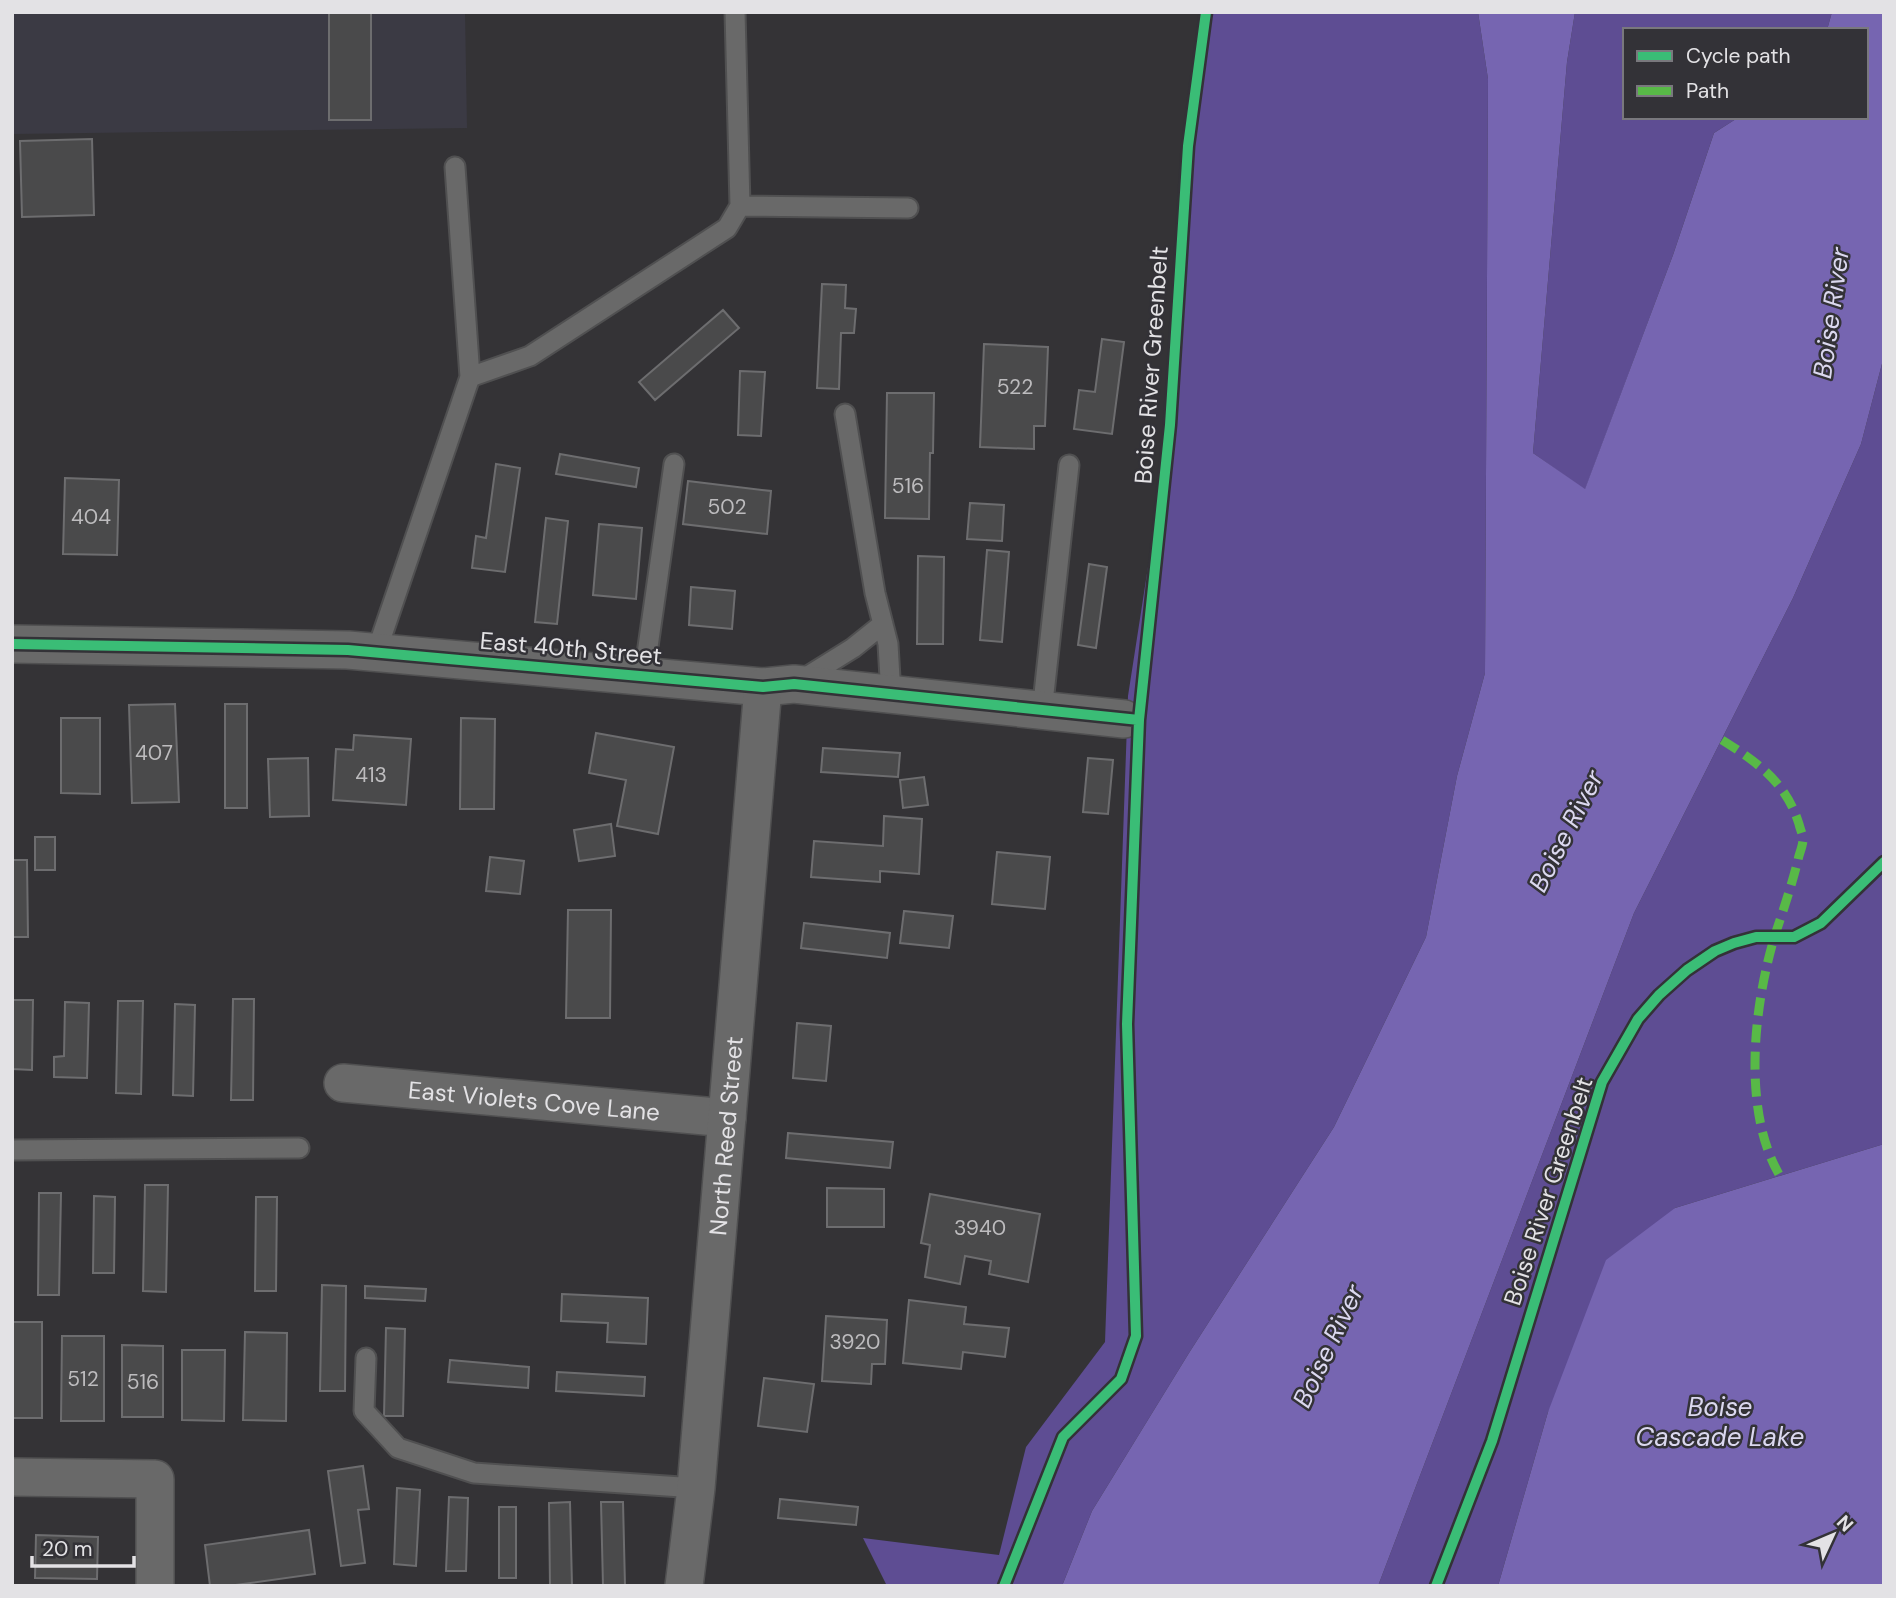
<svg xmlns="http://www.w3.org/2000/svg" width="1896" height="1598" font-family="'DM Sans',sans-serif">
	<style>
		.built { fill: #3b3a44 }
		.forest { fill: #5e4d93 }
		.water { fill: #7665b1 }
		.building { fill: #4a4a4b; stroke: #6d6d6f; stroke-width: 2 }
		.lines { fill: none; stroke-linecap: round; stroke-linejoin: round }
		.service-casing { stroke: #505051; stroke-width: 23 }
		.minor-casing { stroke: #505051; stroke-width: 40 }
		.service { stroke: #696969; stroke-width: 19 }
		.minor { stroke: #696969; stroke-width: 37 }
		.quiet { stroke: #58b947; stroke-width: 9; stroke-dasharray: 18 9; stroke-linecap: butt }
		.cycleway-casing { stroke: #333237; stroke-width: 15 }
		.cycleway { stroke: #3abd76; stroke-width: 10 }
		.labels { text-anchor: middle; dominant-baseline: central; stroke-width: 5; stroke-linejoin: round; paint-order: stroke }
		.number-label { font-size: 21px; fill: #bdbcbe }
		.street-label { font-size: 24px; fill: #e3e2e5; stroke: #333237 }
		.water-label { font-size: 26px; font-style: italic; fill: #dbd8ef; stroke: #333237 }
	</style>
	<rect width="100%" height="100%" fill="#343336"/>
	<path class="built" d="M12 12H465L467 128 12 134Z"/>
	<path class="forest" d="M1206 12H1478L1488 79 1485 673 1457 776 1426 937 1334 1127 1189 1353 1092 1511 1062 1586H887L863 1538 999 1555 1026 1447 1105 1342 1128 696 1170 425 1188 146Z
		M1575 12H1832L1827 30H1625V117H1739L1714 133 1673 255 1585 490 1533 453 1567 62Z
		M1884 356V1144L1675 1208 1548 1412 1498 1586H1378L1634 913 1793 598 1861 444Z"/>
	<path class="water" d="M1478 12H1575L1567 62 1533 453 1585 489 1673 255 1714 133 1739 117H1866V30H1827L1832 12H1884V356L1861 444 1793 598 1634 913 1378 1586H1062L1092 1511 1189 1353 1334 1127 1426 937 1457 776 1485 673 1488 79Z
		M1884 1144V1586H1498L1548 1412 1606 1260 1675 1208Z"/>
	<path class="building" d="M329 12H371V120H329Z
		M92 139 94 215 22 217 20 141Z
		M822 284 846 285 845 308 856 309 854 333H841L839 389 817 388Z
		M723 310 739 328 655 400 639 382Z
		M1102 339 1124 342 1112 434 1074 429 1079 390 1095 392Z
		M984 344 1048 347 1045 426H1034V449L980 447Z
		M740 371 765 372 761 436 738 435Z
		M887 393H934L933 453H930L929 519 885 518Z
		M560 454 639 468 636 487 556 474Z
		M496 464 520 468 505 572 472 568 476 536 486 538Z
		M65 478 119 480 117 555 63 554Z
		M688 481 771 491 767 534 683 524Z
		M970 503 1004 505 1002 541 967 539Z
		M546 518 568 521 557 624 535 622Z
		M599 524 642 528 636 599 593 595Z
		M987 550 1009 552 1002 642 980 640Z
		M918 556 944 557 943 644H917Z
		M1089 564 1107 567 1096 648 1078 645Z
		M691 587 735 591 732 629 689 625Z
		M175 704 179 802 132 803 129 705Z
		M225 704H247V808H225Z
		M61 718H100V794L61 793Z
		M461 718 495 719 494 809H460Z
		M596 733 674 747 658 834 617 826 626 780 589 773Z
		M354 735 411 739 406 805 333 800 336 749 353 750Z
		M823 748 900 753 898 777 821 772Z
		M308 758 309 816 270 817 268 759Z
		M1088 758 1113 760 1108 814 1083 812Z
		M924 777 928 805 903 808 900 780Z
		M884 816 922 819 919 874 880 871V882L811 877 814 841 883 846Z
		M611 824 615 856 579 861 574 830Z
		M35 837H55V870H35Z
		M997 852 1050 857 1045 909 992 904Z
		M490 857 524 861 520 894 486 891Z
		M12 860H27L28 937H12Z
		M568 910H611L610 1018H566Z
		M904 911 953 916 949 948 900 943Z
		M804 923 890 933 887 958 801 948Z
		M233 999H254L253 1100H231Z
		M12 1000H33L32 1070 12 1069Z
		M118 1001H143L141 1094 116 1093Z
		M65 1002 89 1003 87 1078 54 1077V1057L64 1056Z
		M175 1004 195 1005 193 1096 173 1095Z
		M797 1023 831 1026 826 1081 793 1078Z
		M788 1133 893 1142 890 1168 786 1158Z
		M145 1185H168L166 1292 143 1291Z
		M827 1188 884 1189V1227H827Z
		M39 1193H61L59 1295H38Z
		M930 1194 1040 1214 1028 1282 989 1274 991 1261 965 1256 960 1284 925 1277 930 1245 921 1243Z
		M94 1196 115 1197 114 1273H93Z
		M256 1197H277L276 1291H255Z
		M322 1285 346 1286 345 1391H320Z
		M365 1286 426 1289 425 1301 365 1298Z
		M562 1294 648 1298 646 1344 607 1342 608 1323 561 1321Z
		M909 1300 966 1307 964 1324 1009 1328 1005 1357 963 1352 961 1369 903 1363Z
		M826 1316 887 1320 885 1364H872L871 1384 822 1381Z
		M12 1322H42V1418H12Z
		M386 1328 405 1329 403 1416H384Z
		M245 1332 287 1333 286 1421 243 1420Z
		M62 1336H104V1421H61Z
		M122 1345 163 1346V1417H122Z
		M182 1350H225L224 1421 182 1420Z
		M450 1360 529 1367 528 1388 448 1382Z
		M557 1372 645 1377 644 1396 556 1391Z
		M764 1378 814 1384 807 1432 758 1426Z
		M363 1466 369 1509 358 1510 365 1563 341 1566 328 1471Z
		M397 1488 420 1490 416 1566 394 1564Z
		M449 1497 468 1498 466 1571H446Z
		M780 1499 858 1507 856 1525 778 1518Z
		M570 1502 572 1586H550L549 1503Z
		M601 1502H623L625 1586H603Z
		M499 1507H516V1578H499Z
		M309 1530 315 1574 228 1586H210L205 1545Z
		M36 1535 98 1537 97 1579 35 1578Z"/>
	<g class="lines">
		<g class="service-casing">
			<path id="service" d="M455 167 470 377
				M740 206 908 208
				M845 414 875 593 888 644 891 695
				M376 653 470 377 530 356 727 228 740 206 735 12
				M644 675 674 464
				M800 681 853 648 883 624
				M1042 712 1069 465
				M12 1150 299 1148
				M366 1358 364 1411 398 1448 474 1473 696 1488"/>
		</g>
		<g class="minor-casing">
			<g id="minor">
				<path d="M12 644 348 650 763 687 794 684 1124 719"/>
				<path id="s1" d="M343 1083 727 1118"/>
				<path d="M12 1477 155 1479V1586"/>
				<path id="s2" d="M684 1586 696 1488 763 687"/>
			</g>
		</g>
		<use href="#service" class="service"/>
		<use href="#minor" class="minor"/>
		<path class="quiet" d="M1722 740C1757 762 1786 782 1799 824 1800 829 1803 835 1803 839 1803 846 1799 854 1798 860 1792 884 1784 908 1776 932 1754 1002 1741 1110 1780 1176"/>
		<g class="cycleway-casing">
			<path id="cycleway" d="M12 644 348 650 763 687 794 684 1139 720
				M1004 1586 1063 1437 1121 1379 1136 1336 1127 1024 1139 720 1170 425 1188 146 1206 12
				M1436 1586 1492 1441 1602 1082 1638 1019 1659 995 1687 970 1715 951 1734 943 1756 937H1794L1821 923 1884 862"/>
		</g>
		<use href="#cycleway" class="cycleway"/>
	</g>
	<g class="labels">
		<g class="number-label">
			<text x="1015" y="387">522</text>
			<text x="908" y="486">516</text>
			<text x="727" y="507">502</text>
			<text x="91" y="517">404</text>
			<text x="154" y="753">407</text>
			<text x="371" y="775">413</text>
			<text x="980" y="1228">3940</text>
			<text x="855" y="1342">3920</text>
			<text x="83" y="1379">512</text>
			<text x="143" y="1382">516</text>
		</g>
		<g class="street-label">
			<text transform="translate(1151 365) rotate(-86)">Boise River Greenbelt</text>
			<text transform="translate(571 648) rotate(5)">East 40th Street</text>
			<text stroke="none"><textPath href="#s1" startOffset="192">East Violets Cove Lane</textPath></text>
			<text stroke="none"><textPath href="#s2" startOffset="452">North Reed Street</textPath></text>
			<text transform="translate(1548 1191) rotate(-72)">Boise River Greenbelt</text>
		</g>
		<g class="water-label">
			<text transform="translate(1831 313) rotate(-82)">Boise River</text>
			<text transform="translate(1566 831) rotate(-63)">Boise River</text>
			<text transform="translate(1328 1346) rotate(-65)">Boise River</text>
			<text x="1720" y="1407">Boise<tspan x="1720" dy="30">Cascade Lake</tspan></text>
		</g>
	</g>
	<rect width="1896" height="1598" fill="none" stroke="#e3e2e5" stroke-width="28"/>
	<rect x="1623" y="28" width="245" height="91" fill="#333237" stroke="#79787d" stroke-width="2"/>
	<rect x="1637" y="51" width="35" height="10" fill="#3abd76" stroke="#79787d" stroke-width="2"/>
	<text x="1686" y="63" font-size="21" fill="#e3e2e5">Cycle path</text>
	<rect x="1637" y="86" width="35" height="10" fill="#58b947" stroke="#79787d" stroke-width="2"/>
	<text x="1686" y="98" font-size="21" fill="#e3e2e5">Path</text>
	<g transform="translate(1833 1535) rotate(46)" stroke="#333237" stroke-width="5" paint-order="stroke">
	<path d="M0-5L12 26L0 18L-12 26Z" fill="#e3e2e5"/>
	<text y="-10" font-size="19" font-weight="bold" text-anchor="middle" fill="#e3e2e5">N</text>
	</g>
	<path d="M32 1556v10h102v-10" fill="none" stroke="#e3e2e5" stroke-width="3.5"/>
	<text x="42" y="1556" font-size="21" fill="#e3e2e5" stroke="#333237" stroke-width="5" paint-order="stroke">20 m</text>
</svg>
